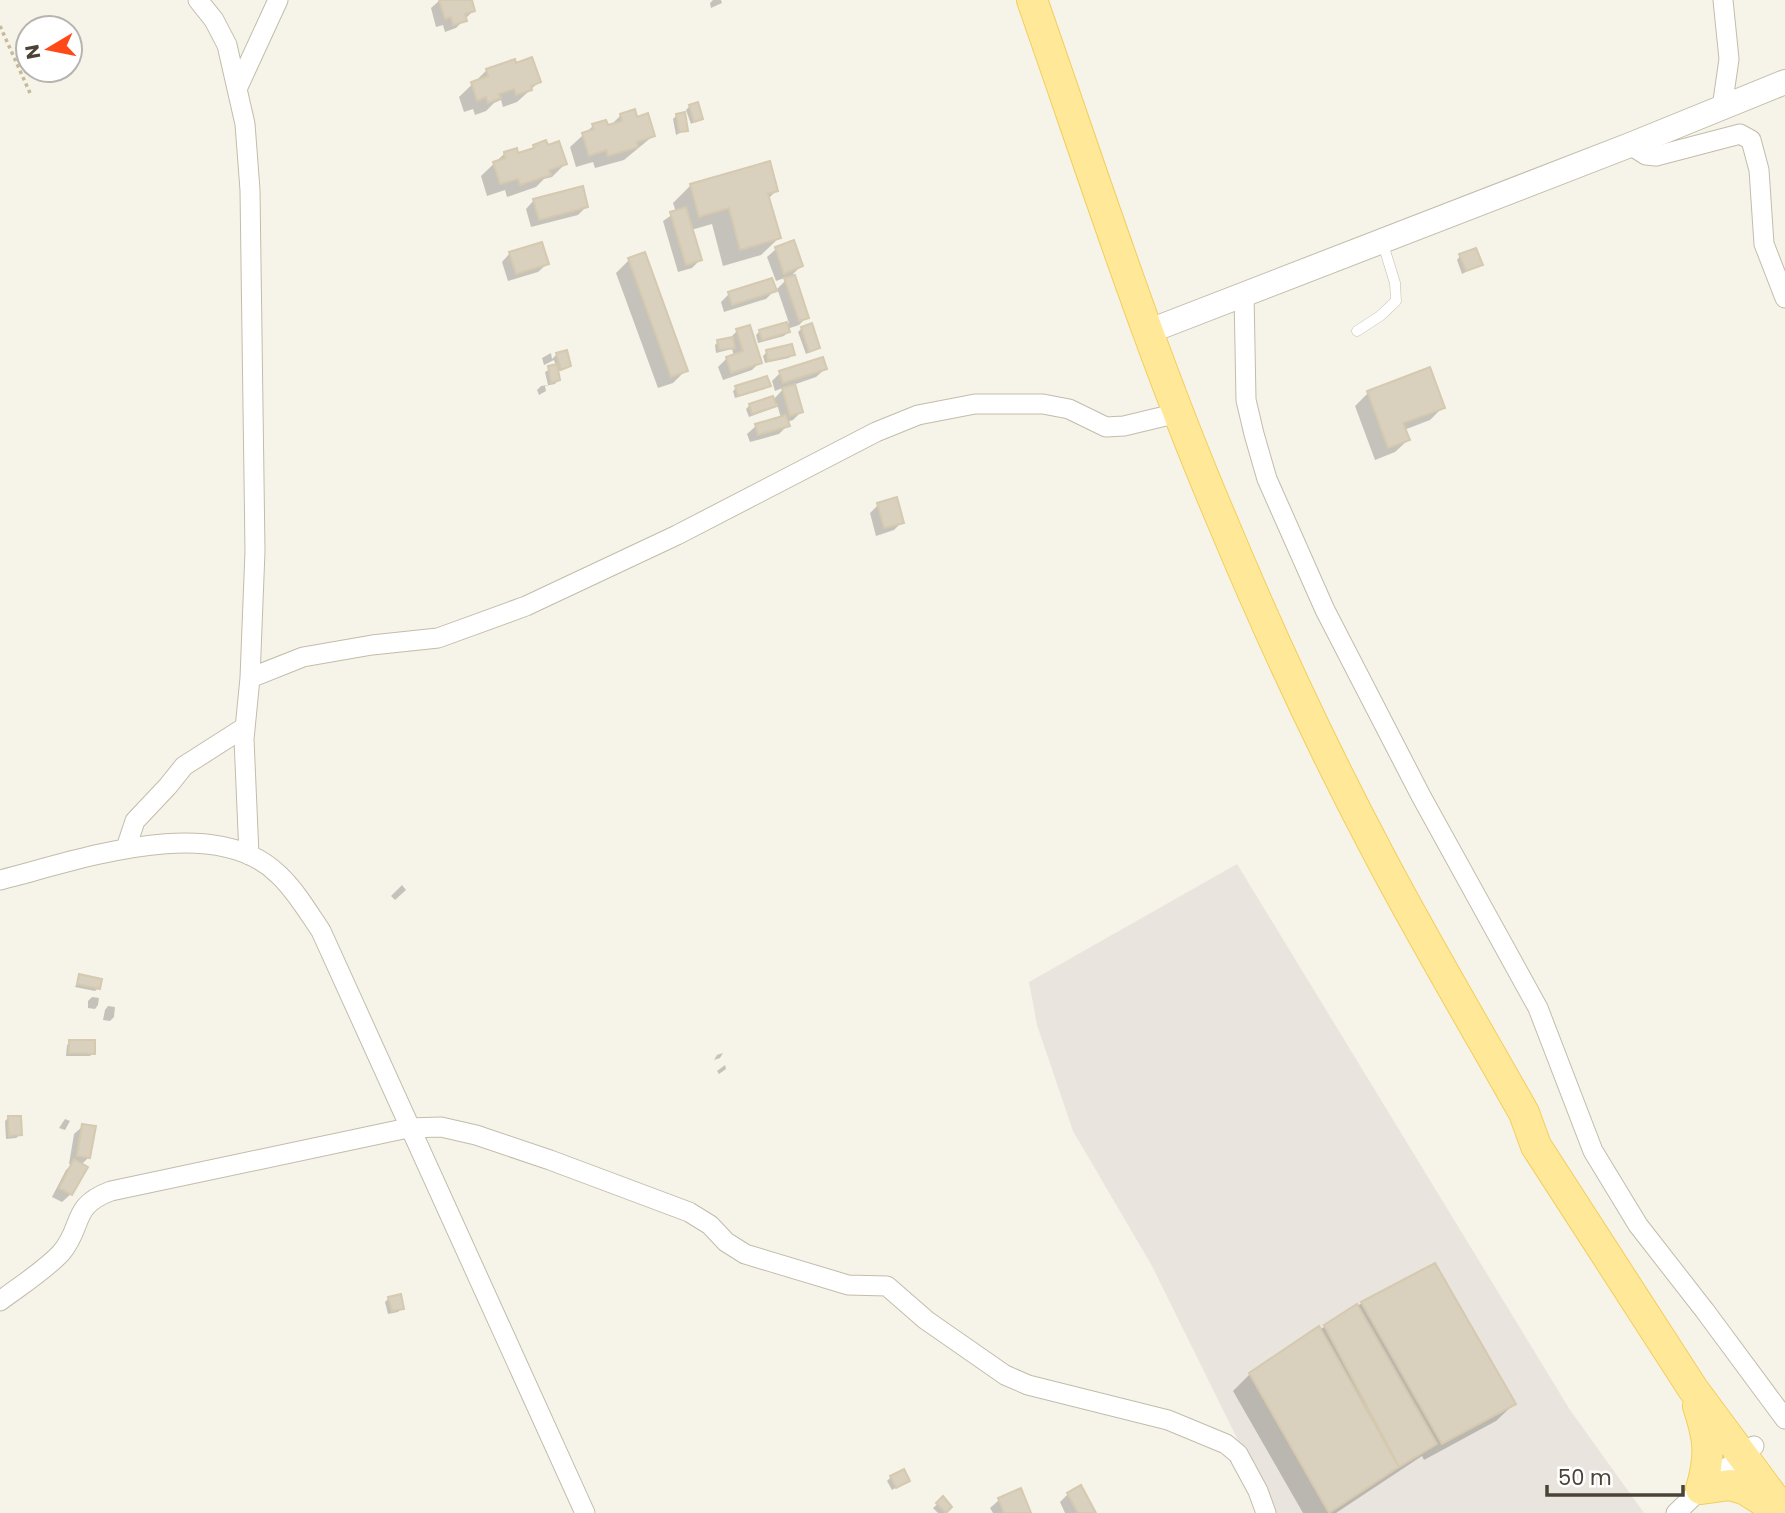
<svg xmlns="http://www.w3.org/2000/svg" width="1785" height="1513" font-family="Poppins,sans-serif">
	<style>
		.industrial { fill: #e9e4dd }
		.shadow { fill: #0003 }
		.building { fill: #d9d0bd; stroke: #d5c9af; stroke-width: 2 }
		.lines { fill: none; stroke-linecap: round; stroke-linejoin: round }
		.service-casing { stroke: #c3bcaa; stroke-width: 11 }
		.minor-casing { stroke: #c3bcaa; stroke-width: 21 }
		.tertiary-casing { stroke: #c3bcaa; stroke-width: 26 }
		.primary-casing { stroke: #f2ce5b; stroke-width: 32 }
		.path { stroke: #c6ba99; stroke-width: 3.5; stroke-dasharray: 3.5 3.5; stroke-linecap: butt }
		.service { stroke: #fff; stroke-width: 10 }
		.minor { stroke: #fff; stroke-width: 19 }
		.tertiary { stroke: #fff; stroke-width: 24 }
		.primary { stroke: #ffe999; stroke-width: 30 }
	</style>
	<rect width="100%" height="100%" fill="#f6f3e9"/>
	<path class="industrial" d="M1237 864 1570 1410 1644 1513H1274L1152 1266 1073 1131 1037 1025 1029 982Z"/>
	<path class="shadow" d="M440 0H470L473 11 456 28 445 32 443 25 436 27 431 8Z
		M713 0H721L722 3 711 8 710 3Z
		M487 70 539 82 517 102 503 107 501 100 494 103 486 111 475 115 473 109 464 112 459 97Z
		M690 106 701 118 691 124 686 110Z
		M621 115 636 119 653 136 624 160 595 168 593 162 576 167 570 147 593 126 605 122 609 127Z
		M677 115 686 130 676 135 673 119Z
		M534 146 546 147 565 164 552 177 544 179 536 187 507 197 505 190 487 196 481 176 504 154 517 155 528 152Z
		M691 185 776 191 768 199 779 238 761 255 723 266 712 224 691 230 700 260 692 268 678 272 663 221 676 212 673 203Z
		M534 200 586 207 578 215 531 227 526 209Z
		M776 249 801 266 793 274 807 317 799 325 787 329 788 332 784 336 758 343 756 335 760 331 789 323 777 288 766 299 724 312 721 302 729 294 775 291 790 276 776 281 767 257Z
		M510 253 547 264 538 272 508 281 502 262Z
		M1460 256 1481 264 1462 274 1457 260Z
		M629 260 686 370 673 383 658 388 616 273Z
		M802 328 818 348 806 354 798 332Z
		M737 331 760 362 752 370 723 380 718 367 727 358 734 356 732 349 716 353 715 345 718 342 728 340Z
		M767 352 793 354 789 358 765 363 763 356Z
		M551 353 552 359 557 354 569 366 557 372 558 380 555 384 545 386 546 391 539 395 537 390 541 386 548 385 545 372 556 366 554 360 544 365 542 358Z
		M825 369 816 377 793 385 801 412 793 420 787 422 788 425 779 434 750 442 747 434 756 426 781 418 777 404 771 409 749 417 746 409 750 405 773 400 785 387 775 391 772 381 780 373Z
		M1429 370 1443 407 1430 420 1404 430 1408 440 1395 452 1375 460 1355 406 1368 393Z
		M769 385 765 389 735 398 733 391 736 388Z
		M878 505 902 522 894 530 876 536 870 513Z
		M402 885 406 890 395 900 391 896Z
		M80 976 98 988 95 991 75 987Z
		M92 997 99 998 98 1005 95 1009 88 1008V1001Z
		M108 1006 115 1007 114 1017 110 1021 103 1020 105 1010Z
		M70 1042 93 1053 90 1056H66L67 1045Z
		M723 1053 720 1058 714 1060 717 1055Z
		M725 1065 726 1069 719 1074 717 1071Z
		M9 1117 20 1135 16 1138 6 1139 5 1121Z
		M65 1119 70 1121 65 1130 59 1128Z
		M83 1126 89 1157 81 1165 71 1194 62 1202 52 1197 66 1170 72 1164H69L74 1134Z
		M389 1298 402 1308 398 1312 388 1314 385 1302Z
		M1362 1303 1514 1404 1496 1421 1424 1460 1422 1456 1336 1513H1303L1233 1391 1250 1374Z
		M891 1477 908 1480 892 1490 887 1481Z
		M1068 1494 1093 1513H1065L1060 1502Z
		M943 1499 950 1507 944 1513H938L933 1508Z
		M999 1500 1029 1513H993L990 1508Z"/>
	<path class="building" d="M439 0H472L475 11 465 14 467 21 453 25 451 17 445 19Z
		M532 57 541 82 531 86 532 90 516 95 514 89 499 94 501 98 488 103 486 97 477 101 471 82 488 76 486 69 515 59 516 63Z
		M698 102 703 119 694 122 689 105Z
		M635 109 637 117 648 113 655 136 637 142 638 147 608 156 606 150 589 156 582 133 594 129 592 124 606 120 608 125 622 121 620 114Z
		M685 112 688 131 679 132 676 114Z
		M546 140 548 145 559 141 567 164 549 170 551 175 520 185 518 179 500 184 493 162 505 158 504 152 517 148 518 153 534 148 533 145Z
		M770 161 778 191 768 194 781 238 740 250 729 208 699 217 690 184Z
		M583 186 588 207 539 220 533 199Z
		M686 207 702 260 686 265 670 212Z
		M794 240 803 266 784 274 775 247Z
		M542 242 549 264 516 274 509 252Z
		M1476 248 1483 265 1466 271 1459 254Z
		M645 252 688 371 671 377 628 258Z
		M795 275 809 318 799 321 784 278Z
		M772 278 777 291 732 305 728 292Z
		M787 322 790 332 762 340 759 330Z
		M812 323 820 348 809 352 801 327Z
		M750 325 762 363 731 373 726 357 743 351 736 329Z
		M733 337 735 348 719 350 717 340Z
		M792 344 795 355 768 361 766 350Z
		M567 350 571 366 561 370 556 353Z
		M823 357 827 369 783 383 779 371Z
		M557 364 560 380 551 383 548 366Z
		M1430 367 1445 408 1403 423 1410 440 1388 448 1367 391Z
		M767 376 771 386 738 396 735 386Z
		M795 384 803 412 790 416 782 388Z
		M773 396 777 406 752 414 749 404Z
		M786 415 790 426 758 435 755 424Z
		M897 497 904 523 884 528 877 503Z
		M79 974 102 979 100 989 77 984Z
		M69 1040H95V1054L69 1053Z
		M8 1116H21L22 1135 9 1136Z
		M82 1124 96 1126 90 1158 77 1156Z
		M74 1159 88 1167 72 1195 59 1188Z
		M1435 1263 1516 1404 1442 1444 1361 1302Z
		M401 1294 404 1309 392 1311 388 1297Z
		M1357 1304 1437 1444 1399 1467 1324 1325Z
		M1319 1326 1399 1467 1329 1513 1249 1373Z
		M904 1469 910 1481 896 1488 890 1476Z
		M1081 1485 1096 1513H1078L1067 1493Z
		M1021 1488 1031 1513H1004L998 1498Z
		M943 1496 952 1507 946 1513 936 1503Z"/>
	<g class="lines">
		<g class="service-casing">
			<path id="service" d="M1357 331 1380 316 1396 301 1395 283 1382 241"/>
		</g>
		<g class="minor-casing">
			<path id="minor" d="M198 0 214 20 227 45 245 124 250 190 255 551 250 678 244 739 249 855
				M237 89 278 0
				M1722 108 1729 59 1723 0
				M1630 145 1646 155 1656 156 1740 134 1751 140 1759 170 1764 244 1785 298
				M1244 293 1246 400 1254 434 1267 479 1325 610 1421 796 1538 1008 1593 1151 1638 1225 1705 1311 1785 1419
				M250 678 303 657 372 645 438 638 526 606 677 535 876 432 918 415 975 404H1043L1069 409 1106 427 1124 426 1178 413
				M126 848 135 821 168 786 184 766 245 727
				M0 880C77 861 214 810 279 875 296 891 308 912 321 931L585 1513
				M0 1301C20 1286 44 1271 61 1253 84 1226 70 1206 111 1191L408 1128 441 1127 476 1135 550 1160 689 1212 710 1225 726 1242 745 1254 848 1285 887 1286 926 1320 1005 1375 1028 1385 1168 1420 1226 1444 1238 1454 1258 1491 1266 1513
				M1676 1513 1701 1489 1754 1446"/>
		</g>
		<g class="tertiary-casing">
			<path id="tertiary" d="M1147 332 1630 145 1785 82"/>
		</g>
		<g class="primary-casing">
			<path id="primary" d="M1032 0C1093 174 1149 349 1221 518 1268 631 1320 743 1377 851 1423 939 1475 1026 1524 1113L1536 1146 1693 1389 1785 1513
				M1698 1406C1709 1439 1711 1455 1701 1489L1730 1485 1744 1489 1773 1507"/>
		</g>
		<path class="path" d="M0 26 30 93"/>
		<use href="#service" class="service"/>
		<use href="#minor" class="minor"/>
		<use href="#tertiary" class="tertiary"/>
		<use href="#primary" class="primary"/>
	</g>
	<g transform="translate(49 49) rotate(260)"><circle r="33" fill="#ffffff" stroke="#b7b4af" stroke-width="2"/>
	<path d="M0-5L12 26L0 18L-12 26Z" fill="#ff4917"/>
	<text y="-10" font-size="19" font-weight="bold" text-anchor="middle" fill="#4b4436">N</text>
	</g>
	<path d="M1547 1485v10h136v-10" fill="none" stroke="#4b4436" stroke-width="3.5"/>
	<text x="1558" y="1485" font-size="21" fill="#4b4436" stroke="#ffffff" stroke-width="5" paint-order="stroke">50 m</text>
</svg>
